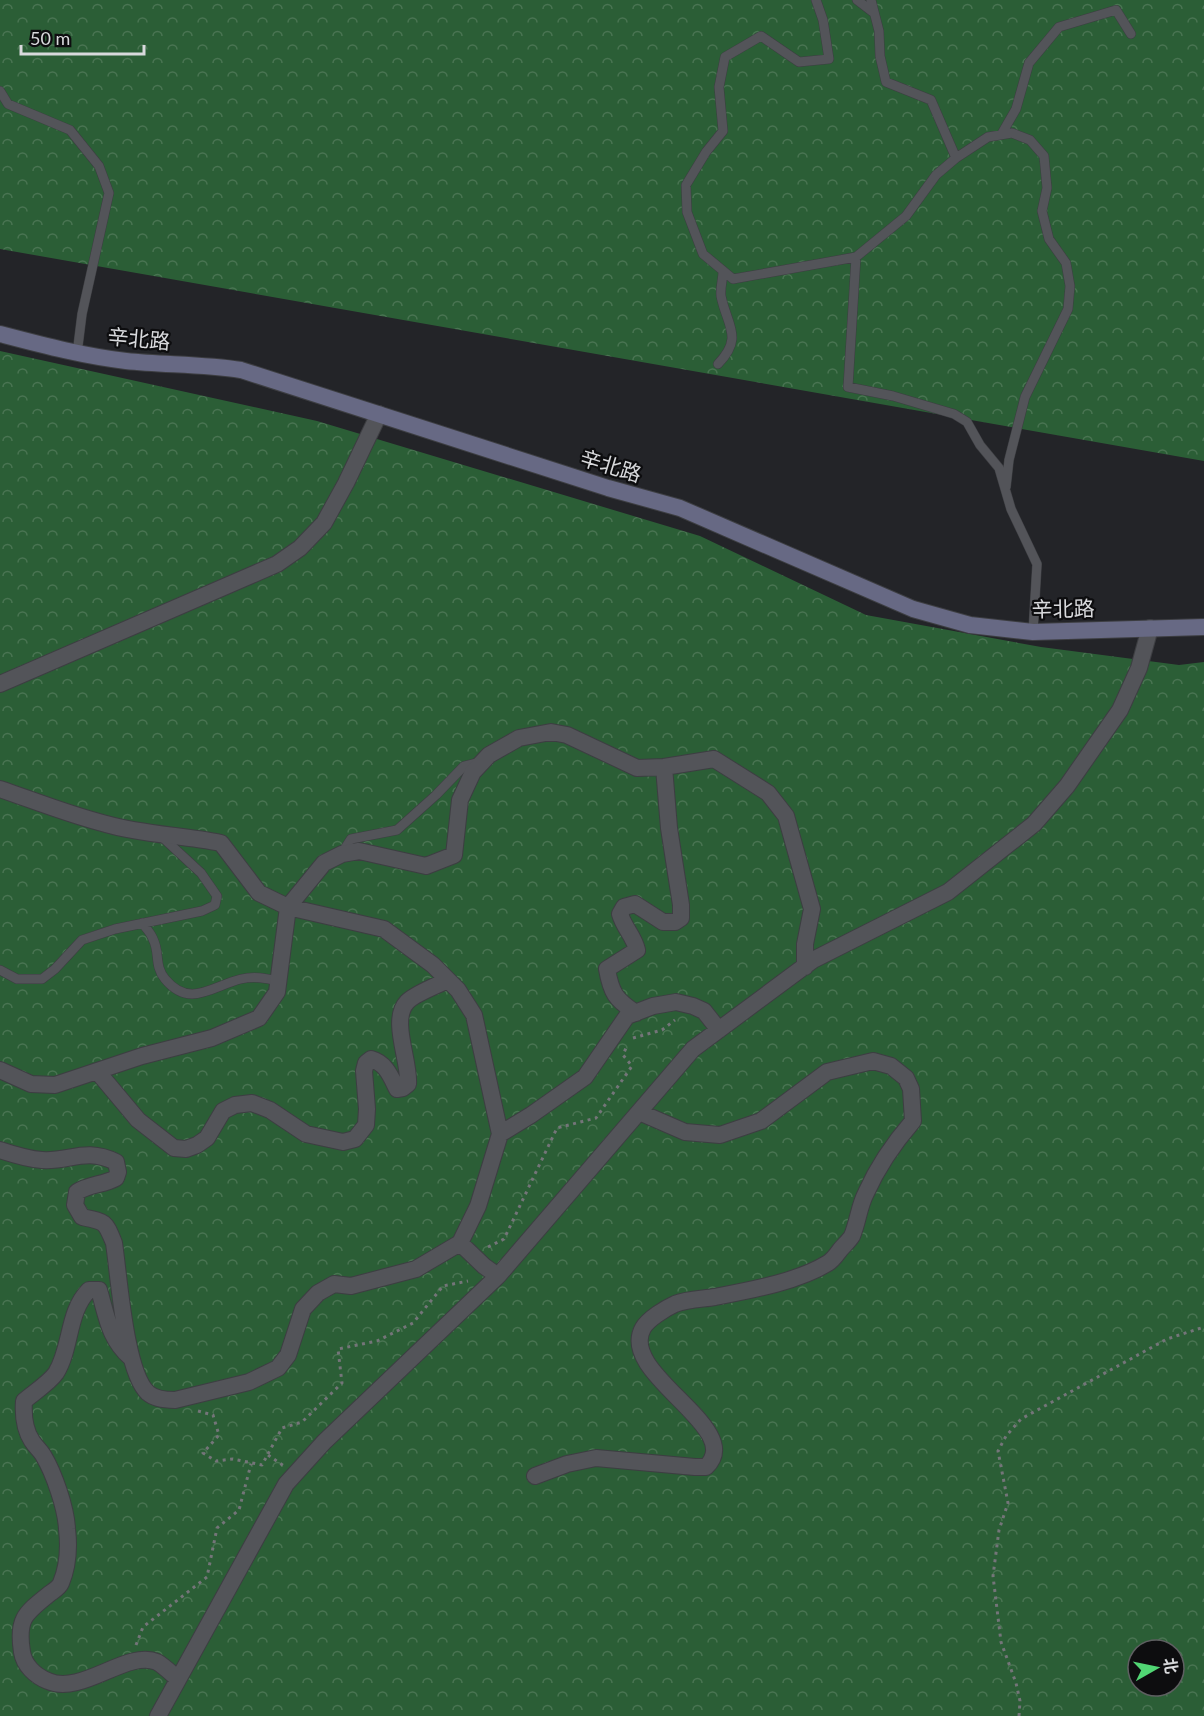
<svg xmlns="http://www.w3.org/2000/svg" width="1204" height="1716" font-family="Lato,'Noto Sans SC',sans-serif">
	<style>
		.forest { fill: url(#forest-crowns); fill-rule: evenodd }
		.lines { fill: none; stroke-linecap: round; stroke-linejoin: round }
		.service-casing { stroke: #3d3e42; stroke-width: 10 }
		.minor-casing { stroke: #3d3e42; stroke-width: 18 }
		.secondary-casing { stroke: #3d3e42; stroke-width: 18 }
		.path { stroke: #747579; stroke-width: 3; stroke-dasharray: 3 4.5; stroke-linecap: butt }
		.service { stroke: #535459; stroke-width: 9 }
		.minor { stroke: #535459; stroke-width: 16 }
		.secondary { stroke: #676984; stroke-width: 16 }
		.labels { text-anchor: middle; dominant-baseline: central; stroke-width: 4.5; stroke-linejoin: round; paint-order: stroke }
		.street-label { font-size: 21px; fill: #d8d9dc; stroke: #0d0d0f }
	</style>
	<defs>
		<pattern id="forest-crowns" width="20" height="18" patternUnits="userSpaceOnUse" patternTransform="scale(1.5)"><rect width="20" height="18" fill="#2b5e36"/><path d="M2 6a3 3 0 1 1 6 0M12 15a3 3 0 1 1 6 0" fill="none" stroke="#497452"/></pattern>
	</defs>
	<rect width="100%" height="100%" fill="#232428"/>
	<path class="forest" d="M0 0H1204V461L0 249Z
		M0 351 317 421 700 536 866 615 1041 647 1179 665 1204 662V1716H0ZM1138 1650H1174V1686H1138Z"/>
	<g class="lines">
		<g class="service-casing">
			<path id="service" d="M816 0 823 20 829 59 799 62 761 36 725 57 719 87 723 131 706 152 686 185 687 212 703 254 733 279 856 257 906 216 936 175 956 158 931 100 886 82 880 56 879 31 871 0
				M857 0 874 13
				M0 91 8 104 70 130 99 166 109 193 82 314 77 354
				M1001 135 1016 109 1029 63 1059 27 1116 10 1131 34
				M956 158 988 137 1012 133 1030 140 1044 156 1047 188 1042 211 1049 239 1066 263 1070 286 1068 309 1025 397 1009 460 1006 487
				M856 257 848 387 893 396 954 414 967 422 980 445 999 468 1011 509 1037 564 1033 632
				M718 364C744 337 727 326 721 296 720 288 723 279 723 271
				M342 853 351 839 397 830 436 795 464 766 480 762
				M142 923C146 928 151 933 153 939 160 952 154 966 165 979 190 1009 212 986 241 979 254 976 265 978 278 981
				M0 970 17 979H42L55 969 82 940 115 929 202 911 215 905 217 896 201 873 160 835"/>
		</g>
		<g class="minor-casing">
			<path id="minor" d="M0 684 277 564 300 548 324 523 346 483 379 414
				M0 789C35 801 70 815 106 824 144 835 183 835 221 843L259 893 288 907 384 929 433 965 458 990 474 1015 500 1134 478 1206 460 1243 416 1269 351 1286 334 1284 318 1293 303 1309 288 1355 278 1368 249 1382 175 1400C166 1400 155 1399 148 1393 125 1372 119 1276 114 1243 105 1221 106 1222 82 1217L75 1205 77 1192C90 1184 103 1185 116 1178L118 1172 116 1162C85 1147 70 1162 42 1160 28 1159 12 1154 0 1150
				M636 1013C616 1000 611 993 607 969L637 950C634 936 624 928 620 914L624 907 635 904 663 922H675L681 918V905L669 828 664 767
				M0 1070 31 1084 55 1085 142 1056 212 1038 259 1018 277 992 288 907 324 863 342 854 359 851 426 866 454 855 460 800 473 772 489 755 519 738 551 732 567 735 637 768 664 767 714 759 768 793 786 816 812 909 805 944V967
				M97 1071 138 1120 174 1148 186 1149 197 1145 207 1138 223 1111 235 1105 252 1103 270 1110 306 1134 343 1142 355 1139 366 1125 367 1109 364 1071 366 1063 371 1059C386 1063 391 1077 397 1089L403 1088 408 1084C410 1061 390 1020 407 1002 414 994 438 985 448 980
				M500 1134 531 1115 585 1077 627 1016 653 1006 676 1002 693 1006 704 1011 719 1030
				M460 1243 484 1266 498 1276
				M131 1358C109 1339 107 1317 99 1290H89C67 1312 72 1347 56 1373 49 1383 33 1393 24 1401 23 1415 24 1429 32 1441 35 1446 40 1450 43 1455 54 1473 66 1508 67 1529 69 1546 68 1566 61 1583 59 1588 53 1591 48 1595 24 1614 17 1620 22 1652 24 1665 35 1676 48 1681 82 1696 127 1649 157 1662 164 1666 172 1674 178 1679
				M535 1476 567 1464 596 1458 695 1467H706C747 1428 617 1374 643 1328 648 1319 666 1308 675 1304 687 1299 703 1299 715 1297 751 1290 797 1282 828 1263 833 1260 837 1254 840 1250 844 1245 849 1241 852 1236 858 1222 859 1206 866 1193 878 1166 894 1143 913 1121L911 1089 906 1078 891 1066 873 1061 827 1072 761 1121 720 1135 685 1132 639 1112
				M158 1716 286 1484 324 1442 498 1276 693 1049 813 960 948 892 1034 824 1067 786 1120 710 1139 668 1150 628"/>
		</g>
		<g class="secondary-casing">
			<path id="secondary" d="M0 334C42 345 83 356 126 361 164 365 203 364 241 370L608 488 680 508 913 609 970 625 1033 632 1204 627"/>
		</g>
		<path class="path" d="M633 1038 662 1030 675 1020
			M488 1247 504 1239 557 1128 596 1118 632 1066 623 1055 626 1048
			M198 1411 213 1415 219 1435 203 1453 216 1461 233 1459 262 1465 282 1428 302 1422 342 1383 338 1349 377 1341 413 1323 443 1286 468 1281
			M268 1455 284 1466
			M136 1645 143 1627 207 1577 217 1528 239 1510 251 1464
			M1019 1716 1020 1701 1016 1683 1001 1642 993 1576 999 1530 1008 1503 998 1451 1006 1436 1021 1419 1167 1339 1204 1327"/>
		<use href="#service" class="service"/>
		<use href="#minor" class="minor"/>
		<use href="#secondary" class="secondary"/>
	</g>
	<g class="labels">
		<g class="street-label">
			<text transform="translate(139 338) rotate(5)">辛北路</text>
			<text transform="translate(611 465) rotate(17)">辛北路</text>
			<text transform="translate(1063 608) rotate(-1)">辛北路</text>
		</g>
	</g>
	<g transform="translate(1156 1668) rotate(81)"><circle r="28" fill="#0d0d0f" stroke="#5e5f61" stroke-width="1.5"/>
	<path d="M0-4.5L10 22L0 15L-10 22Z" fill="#51d674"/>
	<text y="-9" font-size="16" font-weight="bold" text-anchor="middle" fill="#d8d9dc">北</text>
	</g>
	<path d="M21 45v9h123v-9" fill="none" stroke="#d8d9dc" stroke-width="3"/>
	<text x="30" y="45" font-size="18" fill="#d8d9dc" stroke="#0d0d0f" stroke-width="4.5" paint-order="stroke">50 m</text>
</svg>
